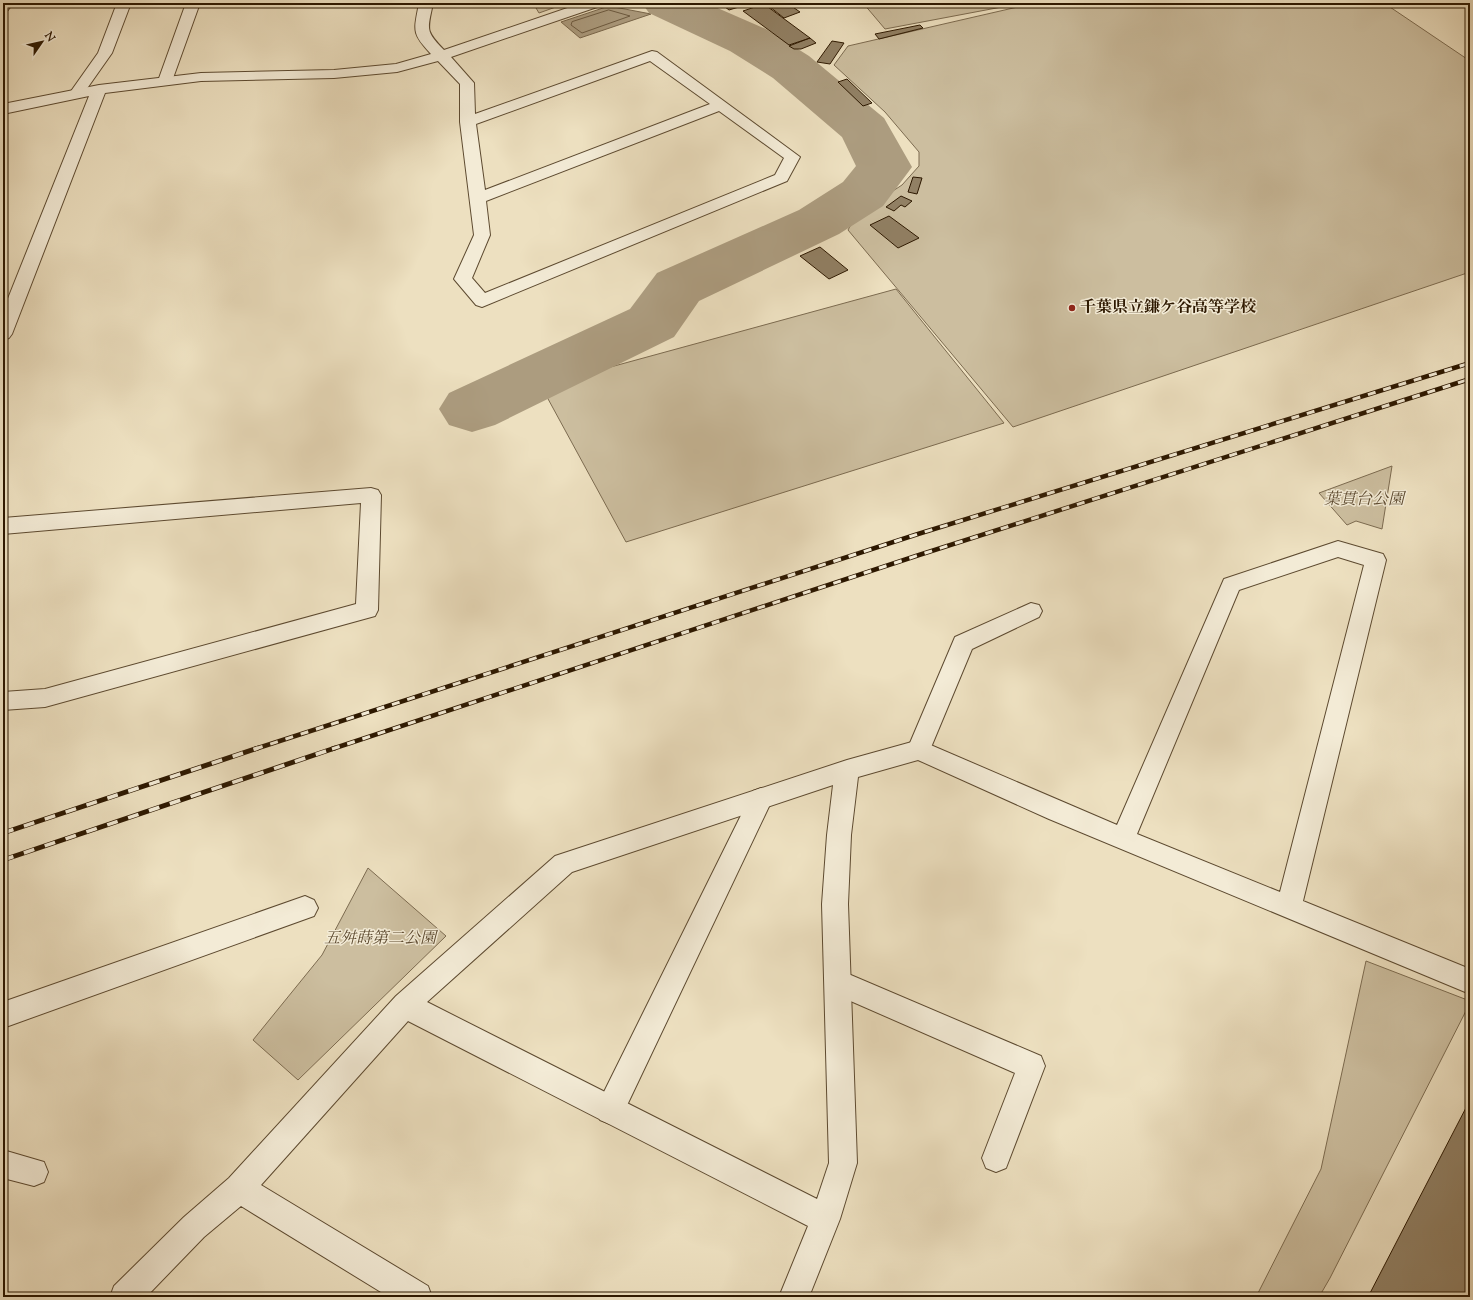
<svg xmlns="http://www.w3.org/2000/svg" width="1473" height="1300" font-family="'Sorts Mill Goudy','Noto Serif JP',serif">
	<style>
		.green { fill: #ccbe9f; stroke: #7c6b50 }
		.water { fill: #ac9c7f; stroke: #79674c }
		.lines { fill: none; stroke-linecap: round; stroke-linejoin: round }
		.shore { stroke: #6c5a40; stroke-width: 1 }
		.river { fill: #ac9c7f; fill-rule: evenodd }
		.building { fill: #918064; stroke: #2d1800 }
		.lane-casing { stroke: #5d4a30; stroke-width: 2 }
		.street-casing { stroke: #5d4a30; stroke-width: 2 }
		.lane { fill: #f3ebd6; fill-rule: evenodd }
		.street { fill: #f3ebd6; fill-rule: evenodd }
		.rail-far1-casing { stroke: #2d1800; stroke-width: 4.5 }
		.rail-casing { stroke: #2d1800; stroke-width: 5 }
		.rail-far1 { stroke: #f3ebd6; stroke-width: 3; stroke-dasharray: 8; stroke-linecap: butt }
		.rail { stroke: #f3ebd6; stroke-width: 3.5; stroke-dasharray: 11; stroke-linecap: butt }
		.poi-dot { fill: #8f2418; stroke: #f3ebd6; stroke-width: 1.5 }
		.labels { text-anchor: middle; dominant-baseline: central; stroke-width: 3; stroke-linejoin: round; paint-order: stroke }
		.poi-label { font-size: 16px; font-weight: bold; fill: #2d1800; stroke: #f3ebd6; text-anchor: start }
		.park-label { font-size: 16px; font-style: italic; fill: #5d4a30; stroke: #f3ebd6 }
	</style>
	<rect width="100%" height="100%" fill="#ede0c0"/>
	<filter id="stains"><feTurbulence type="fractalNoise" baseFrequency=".005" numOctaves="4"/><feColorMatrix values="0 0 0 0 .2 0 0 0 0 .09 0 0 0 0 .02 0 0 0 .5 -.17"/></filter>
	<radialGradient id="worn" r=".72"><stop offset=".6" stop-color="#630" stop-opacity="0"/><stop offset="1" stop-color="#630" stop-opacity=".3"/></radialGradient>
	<path class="green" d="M533 3H567L539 13Z
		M863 3H1023L885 29Z
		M1035 3H1384L1470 61V272L1013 427 848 230 856 215 902 185 919 166V152L885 112 834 65 848 46Z
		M896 289 1004 423 626 542 541 386Z
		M1392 466 1382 529 1356 521 1347 525 1319 493Z
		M368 868 446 936 298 1080 253 1040 322 955Z
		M1366 961 1470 1001V1003L1330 1278 1319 1297H1256L1321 1169Z"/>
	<path class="water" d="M609 6 651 14 580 38 561 22Z"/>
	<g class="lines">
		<path class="shore" d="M609 10 630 16 582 33 571 25 572 22Z"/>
		<path class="river" d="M642 3H706L766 29 809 56 884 118 912 167 883 206 839 234 699 301 674 337 495 425 472 432 449 425 439 409 449 393 630 309 657 273 799 210 843 182 856 166 842 137 773 78 730 51 649 13Z"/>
	</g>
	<path class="building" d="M720 3H752L729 10Z
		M783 3H787L800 12 784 18 770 7Z
		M764 4 810 38 789 45 743 11Z
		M920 25 923 28 879 39 875 34Z
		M810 38 816 43 801 49H794L789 46Z
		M832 41 844 43 830 64 817 62Z
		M847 79 872 103 863 106 838 82Z
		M913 177 922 178 917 194 908 192Z
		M901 196 912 201 905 207 901 205 894 211 886 207Z
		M889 216 919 238 898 248 870 225Z
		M820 247 848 270 829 279 800 256Z
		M1470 1100V1297H1368Z"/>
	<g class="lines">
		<g class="lane-casing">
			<path id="lane" d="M117 3H131L112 53 81 97H71L69 94 98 53Z
				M186 3H200L172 81 170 84H160L158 81Z
				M1031 603 1039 605 1042 611 1039 617 972 649 927 757 919 760 911 757 907 750 955 637Z
				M761 788 769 791 773 798 620 1120 610 1124 600 1120 596 1110 600 1100 753 791Z
				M305 896 314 900 318 908 314 916 3 1028V1002Z
				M839 970 1041 1056 1045 1066 1006 1168 996 1172 986 1168 982 1158 1015 1073 830 992 826 983 830 974Z
				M3 1150 44 1162 48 1172 44 1182 34 1186 3 1178Z"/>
		</g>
		<g class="street-casing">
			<path id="street" d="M3 3H13L8 10 3 11Z
				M419 3H433C428 29 424 30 444 50L582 3H602L600 6 451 57 474 83 475 114 652 51 657 52 800 157 787 181 482 307 476 305 454 279 474 235 460 122V84L438 61 397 72 334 78 201 81 105 93 12 334 9 338 3 340V311L89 96 3 114V104L99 85 201 73 334 70 396 64 431 54C411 33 414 31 419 3ZM650 61 710 104 485 190 476 124ZM719 111 784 158 775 175 485 293 472 278 490 235 486 201Z
				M371 488 378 490 381 495 378 610 375 616 45 707 3 710V692L45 689 356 604 361 503 3 534V518Z
				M1338 541 1383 554 1386 560 1303 901 1470 969V994L1049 819 918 760 858 777 851 835 848 904 857 1163 840 1219 809 1297H779L808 1226 408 1021 261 1185 428 1286 432 1297H389L241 1206 204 1237 146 1297H110L114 1286 184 1217 229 1178 396 996 555 856 847 760 919 740 1117 825 1224 579ZM1338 557 1364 565 1280 892 1137 834 1239 590ZM833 785 827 835 822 904 829 1163 817 1199 427 1002 572 872Z"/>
		</g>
		<use href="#lane" class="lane"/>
		<use href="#street" class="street"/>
		<g class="rail-far1-casing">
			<path id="rail-far1" d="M255 749 918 534 1470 363
				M332 749 919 555 1470 379"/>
		</g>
		<g class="rail-casing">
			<path id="rail" d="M3 833 258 748
				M3 860 335 748"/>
		</g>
		<use href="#rail-far1" class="rail-far1"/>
		<use href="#rail" class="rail"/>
	</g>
	<circle class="poi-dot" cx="1072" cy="308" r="4"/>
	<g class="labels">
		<g class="poi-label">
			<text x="1080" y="308">千葉県立鎌ケ谷高等学校</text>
		</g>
		<g class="park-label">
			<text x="1364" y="500">葉貫台公園</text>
			<text x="380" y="939">五舛蒔第二公園</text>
		</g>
	</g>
	<rect width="1473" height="1300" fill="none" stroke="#ede0c0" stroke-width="16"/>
	<rect x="4" y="4" width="1465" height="1292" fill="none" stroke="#2d1800" stroke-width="2"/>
	<rect x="8" y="8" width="1457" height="1284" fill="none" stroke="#2d1800"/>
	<g transform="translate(42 42) rotate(56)" stroke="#f3ebd6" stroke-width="3" paint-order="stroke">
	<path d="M0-3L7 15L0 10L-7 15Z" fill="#2d1800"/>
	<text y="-6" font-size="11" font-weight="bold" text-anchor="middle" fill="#2d1800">N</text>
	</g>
	<rect width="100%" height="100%" filter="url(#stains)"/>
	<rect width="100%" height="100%" fill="url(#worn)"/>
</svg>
